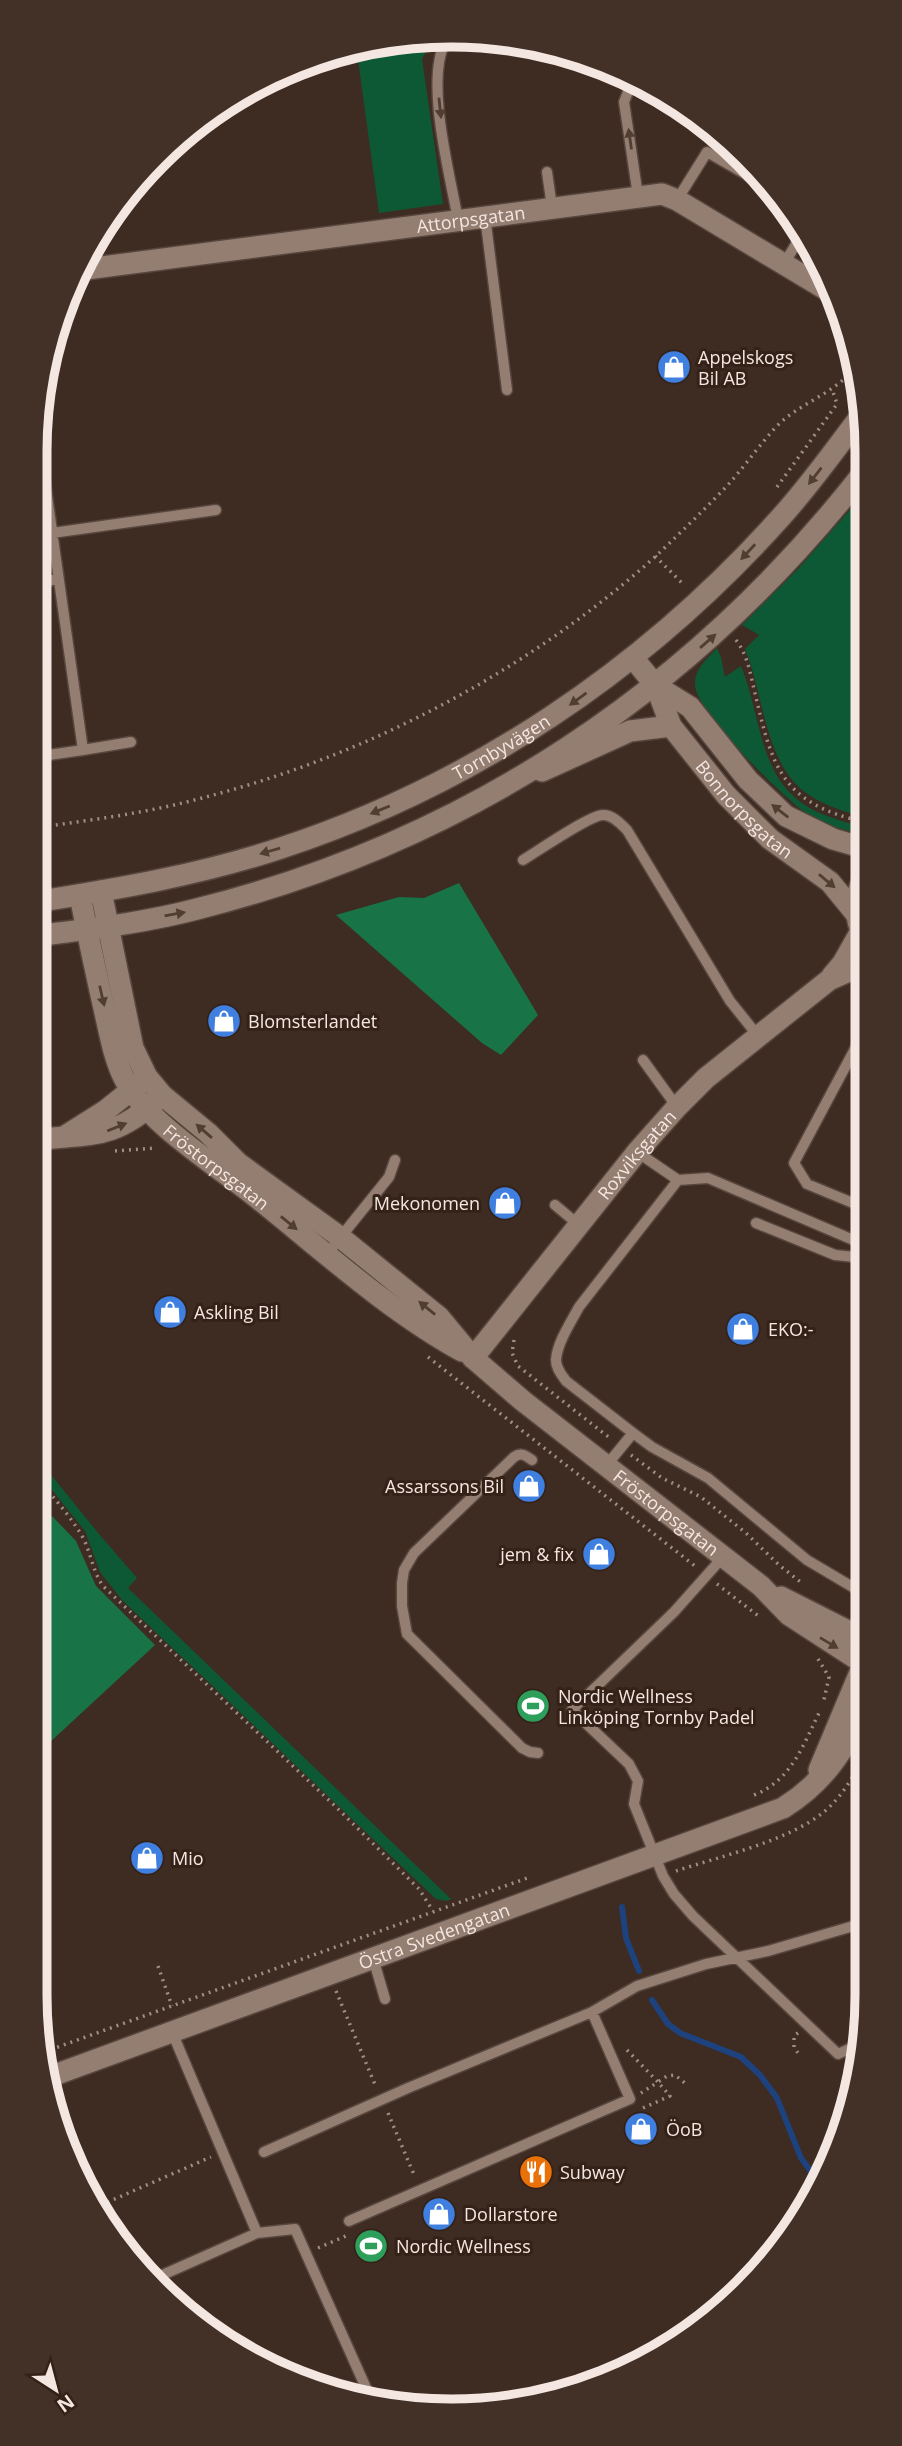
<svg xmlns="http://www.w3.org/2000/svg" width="902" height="2446" font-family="'Open Sans',sans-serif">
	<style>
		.green { fill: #0e5935 }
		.forest { fill: #187447 }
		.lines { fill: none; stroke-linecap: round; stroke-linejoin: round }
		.stream { stroke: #1d427e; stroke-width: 6 }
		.service-casing { stroke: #56463e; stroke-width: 13 }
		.minor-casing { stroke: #56463e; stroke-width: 24 }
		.tertiary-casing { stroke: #56463e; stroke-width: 24 }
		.secondary-casing { stroke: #56463e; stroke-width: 24 }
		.path { stroke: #9d8e86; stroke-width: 3.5; stroke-dasharray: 2 5; stroke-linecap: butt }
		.service { stroke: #947d71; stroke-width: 10 }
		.minor { stroke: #947d71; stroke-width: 21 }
		.tertiary { stroke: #947d71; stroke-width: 21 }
		.secondary { stroke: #947d71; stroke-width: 21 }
		.oneway { fill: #513d32 }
		.labels { text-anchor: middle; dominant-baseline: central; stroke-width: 6; stroke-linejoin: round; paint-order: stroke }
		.street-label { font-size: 18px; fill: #f4e7e1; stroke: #342117 }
		.poi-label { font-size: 18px; fill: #f4e7e1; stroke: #342117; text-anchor: start }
		.rim { fill: none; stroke: #f4e7e1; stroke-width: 9 }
	</style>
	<rect width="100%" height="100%" fill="#3e2b21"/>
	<path class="green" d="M397 39 432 41 422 59 443 204 379 213 357 52Z
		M864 494V603L861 607 864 609V817C845 812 826 806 809 795 765 767 764 695 745 649L759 635 742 625 798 569Z
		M717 648 721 657 725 677 741 666C764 722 757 787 822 814 836 819 850 825 864 826V834C845 830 826 826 809 815 785 800 694 710 695 684 695 668 707 659 717 648Z
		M35 1455 99 1534 137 1578 128 1588 451 1899 447 1901 436 1899 122 1600 100 1572 85 1531 35 1469Z"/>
	<path class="forest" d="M459 883 538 1015 501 1055 482 1043 336 915 399 897 424 898Z
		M52 1516 76 1541 96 1586 155 1645 35 1756V1532Z"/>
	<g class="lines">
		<path class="stream" d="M622 1907 626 1938 639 1971
			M652 2000 668 2024 680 2033 741 2057 760 2075 777 2098 801 2158 816 2178"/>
		<g class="service-casing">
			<path id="service" d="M445 42C425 83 450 174 458 220
				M632 82 624 102 638 196
				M547 172 552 207
				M677 200 707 152 773 190
				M485 216 507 390
				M784 264 802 234
				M52 533 216 510
				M35 583 58 579
				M83 750 131 742
				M35 757 83 750 38 432
				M523 860C538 851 590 815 603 815 613 815 621 824 627 830L730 1001 758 1036
				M865 1030 794 1163 807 1184 865 1208
				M643 1060 677 1107
				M678 1180 708 1178 865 1245
				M555 1205 579 1225
				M756 1223 835 1255 865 1258
				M327 1254 389 1177 395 1160
				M633 1433 566 1381C562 1375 556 1369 556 1360 557 1343 571 1322 579 1307L678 1180 637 1152
				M532 1460C525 1455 521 1452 514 1457L414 1553 404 1570 402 1583V1606L407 1634 522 1748 530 1752 538 1753
				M606 1466 633 1433 652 1447 708 1478 807 1560 866 1595
				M723 1557 674 1612 572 1710 629 1764 638 1781 634 1804 663 1876 674 1894 693 1916 838 2054 860 2044
				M373 1958 385 1999
				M172 2032 257 2233
				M264 2152 408 2088 592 2012 637 1986 706 1964 768 1951 867 1922
				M349 2221 630 2099 592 2012
				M151 2280 257 2233 295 2229 371 2399"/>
		</g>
		<g class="minor-casing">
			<g id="minor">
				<path id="s1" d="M86 269 662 194 677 200 832 293"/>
				<path id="s2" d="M101 891 133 1048 147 1077 162 1095 208 1133 238 1163 340 1237 439 1317 473 1358 523 1401 761 1586 789 1615 866 1665"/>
				<path id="s3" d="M80 895C87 932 95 968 103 1004 109 1029 113 1057 125 1080 146 1121 214 1164 251 1193 318 1246 387 1310 462 1351"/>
				<path d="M832 976 843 963 861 931"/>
				<path d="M67 1135 105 1111 140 1083"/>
				<path d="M35 1140C90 1133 113 1141 158 1099"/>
				<path id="s4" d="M473 1358 637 1152 677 1107 706 1078 829 980 865 964"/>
				<path d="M781 1597 866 1640"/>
				<path d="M819 1770 866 1658"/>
				<path id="s5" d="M49 2077 783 1808C825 1782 844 1750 866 1707"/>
			</g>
		</g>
		<g class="tertiary-casing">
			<g id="tertiary">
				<path d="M633 658 656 686 690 707 748 780 786 816 833 839 864 848"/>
				<path id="s6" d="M656 686 671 726 726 795 770 839 830 882 857 915"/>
				<path d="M542 771 630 731 671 726"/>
				<path d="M864 878C854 896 853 919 865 937"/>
			</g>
		</g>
		<g class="secondary-casing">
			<g id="secondary">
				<path id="s7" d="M35 902C117 889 199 875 278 849 472 786 645 669 781 517 811 484 836 448 863 413"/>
				<path d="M35 936C89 929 144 923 197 909 467 841 692 692 864 472"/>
			</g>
		</g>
		<path class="path" d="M777 487 837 404 832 389
			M655 556 684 585
			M736 640C747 654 750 672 754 689 772 766 780 803 864 822
			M35 828C91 820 147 813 202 798 369 755 528 671 656 556 679 534 702 512 724 489 742 470 757 448 775 428 798 403 834 395 855 367
			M115 1151 156 1148
			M514 1340 512 1353 518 1366 611 1439
			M428 1357 695 1566
			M631 1455 662 1478 701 1497 746 1533 779 1565 803 1584
			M35 1475C51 1495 69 1514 82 1536 91 1552 92 1570 103 1586L335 1806 419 1889 433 1911
			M717 1584 761 1618
			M818 1659 829 1677 823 1704
			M754 1795C792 1780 803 1745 820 1711
			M676 1871C721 1856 789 1841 825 1811 842 1796 853 1778 862 1758
			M158 1966 172 2006
			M336 1991 376 2087
			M798 2033 794 2036V2047L800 2056
			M627 2050 658 2082 641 2093
			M44 2052 530 1877
			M643 2108 670 2096 658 2082 667 2076 675 2075 686 2084
			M388 2113 415 2177
			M101 2205 211 2157
			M318 2248 346 2236"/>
		<use href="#service" class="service"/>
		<use href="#minor" class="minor"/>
		<use href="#tertiary" class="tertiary"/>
		<use href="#secondary" class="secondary"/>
	</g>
	<defs><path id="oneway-solid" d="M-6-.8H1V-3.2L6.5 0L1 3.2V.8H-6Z" transform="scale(1.75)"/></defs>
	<g class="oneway">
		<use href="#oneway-solid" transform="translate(440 108) rotate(84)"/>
		<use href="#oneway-solid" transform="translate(630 139) rotate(-98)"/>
		<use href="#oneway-solid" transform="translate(815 476) rotate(128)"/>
		<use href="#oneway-solid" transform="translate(748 552) rotate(133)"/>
		<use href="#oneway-solid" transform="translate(708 641) rotate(-41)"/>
		<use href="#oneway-solid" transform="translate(578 699) rotate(144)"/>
		<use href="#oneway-solid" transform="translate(380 810) rotate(158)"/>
		<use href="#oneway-solid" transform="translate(780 811) rotate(-142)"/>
		<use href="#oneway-solid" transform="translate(270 851) rotate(164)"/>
		<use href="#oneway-solid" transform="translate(827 881) rotate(40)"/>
		<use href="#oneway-solid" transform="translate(175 914) rotate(-10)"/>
		<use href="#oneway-solid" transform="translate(102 996) rotate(77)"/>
		<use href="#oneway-solid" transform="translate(117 1127) rotate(-22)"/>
		<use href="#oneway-solid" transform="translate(204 1131) rotate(-139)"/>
		<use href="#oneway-solid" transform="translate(289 1223) rotate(39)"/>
		<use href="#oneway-solid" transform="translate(427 1308) rotate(-141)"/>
		<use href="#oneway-solid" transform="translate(829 1643) rotate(31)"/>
	</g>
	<defs>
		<g id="shop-disc" transform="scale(1.75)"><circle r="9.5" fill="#3f7fe0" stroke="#342117"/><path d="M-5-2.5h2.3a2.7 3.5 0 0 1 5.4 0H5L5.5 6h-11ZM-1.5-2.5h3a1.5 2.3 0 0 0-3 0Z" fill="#fff"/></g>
		<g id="stadium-disc" transform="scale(1.75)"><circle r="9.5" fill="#2e9e5b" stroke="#342117"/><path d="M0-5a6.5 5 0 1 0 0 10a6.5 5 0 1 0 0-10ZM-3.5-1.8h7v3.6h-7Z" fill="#fff"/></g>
		<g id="restaurant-disc" transform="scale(1.75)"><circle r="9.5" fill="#e8710a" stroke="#342117"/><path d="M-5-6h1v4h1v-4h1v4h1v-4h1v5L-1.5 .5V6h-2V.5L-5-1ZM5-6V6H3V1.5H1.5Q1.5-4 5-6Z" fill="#fff"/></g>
	</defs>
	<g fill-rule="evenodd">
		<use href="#shop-disc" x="674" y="367"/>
		<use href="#shop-disc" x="224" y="1021"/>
		<use href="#shop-disc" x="505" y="1203"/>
		<use href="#shop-disc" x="170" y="1312"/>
		<use href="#shop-disc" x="743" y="1329"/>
		<use href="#shop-disc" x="529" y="1486"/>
		<use href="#shop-disc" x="599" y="1554"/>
		<use href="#stadium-disc" x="533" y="1706"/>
		<use href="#shop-disc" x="147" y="1858"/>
		<use href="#shop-disc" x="641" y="2129"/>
		<use href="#restaurant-disc" x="536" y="2172"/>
		<use href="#shop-disc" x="439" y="2214"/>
		<use href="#stadium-disc" x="371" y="2246"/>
	</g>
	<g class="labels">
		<g class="street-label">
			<text stroke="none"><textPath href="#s1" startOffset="388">Attorpsgatan</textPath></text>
			<text stroke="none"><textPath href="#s7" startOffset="495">Tornbyvägen</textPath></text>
			<text stroke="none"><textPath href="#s6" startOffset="154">Bonnorpsgatan</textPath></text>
			<text stroke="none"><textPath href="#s4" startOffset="261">Roxviksgatan</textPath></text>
			<text stroke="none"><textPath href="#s3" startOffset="318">Fröstorpsgatan</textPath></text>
			<text stroke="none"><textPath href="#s2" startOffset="872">Fröstorpsgatan</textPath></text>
			<text stroke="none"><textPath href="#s5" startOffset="410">Östra Svedengatan</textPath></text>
		</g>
		<g class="poi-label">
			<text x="698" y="357">Appelskogs<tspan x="698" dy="21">Bil AB</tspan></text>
			<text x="248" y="1021">Blomsterlandet</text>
			<text x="480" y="1203" text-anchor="end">Mekonomen</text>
			<text x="194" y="1312">Askling Bil</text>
			<text x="768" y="1329">EKO:-</text>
			<text x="504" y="1486" text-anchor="end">Assarssons Bil</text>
			<text x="574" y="1554" text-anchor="end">jem &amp; fix</text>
			<text x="558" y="1696">Nordic Wellness<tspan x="558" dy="21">Linköping Tornby Padel</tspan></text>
			<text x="172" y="1858">Mio</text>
			<text x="666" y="2129">ÖoB</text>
			<text x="560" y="2172">Subway</text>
			<text x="464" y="2214">Dollarstore</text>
			<text x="396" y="2246">Nordic Wellness</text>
		</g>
	</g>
	<path d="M0 0H902V2446H0ZM451 47H451A404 404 0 0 1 855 451V1995A404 404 0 0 1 451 2399H451A404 404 0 0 1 47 1995V451A404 404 0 0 1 451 47Z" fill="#433127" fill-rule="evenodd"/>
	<path class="rim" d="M451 47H451A404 404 0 0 1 855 451V1995A404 404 0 0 1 451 2399H451A404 404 0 0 1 47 1995V451A404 404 0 0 1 451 47Z"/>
	<g transform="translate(56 2390) rotate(144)" stroke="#342117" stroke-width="5" paint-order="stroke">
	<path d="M0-5L12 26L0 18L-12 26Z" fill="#f4e7e1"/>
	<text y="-10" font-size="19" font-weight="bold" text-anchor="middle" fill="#f4e7e1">N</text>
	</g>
</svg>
